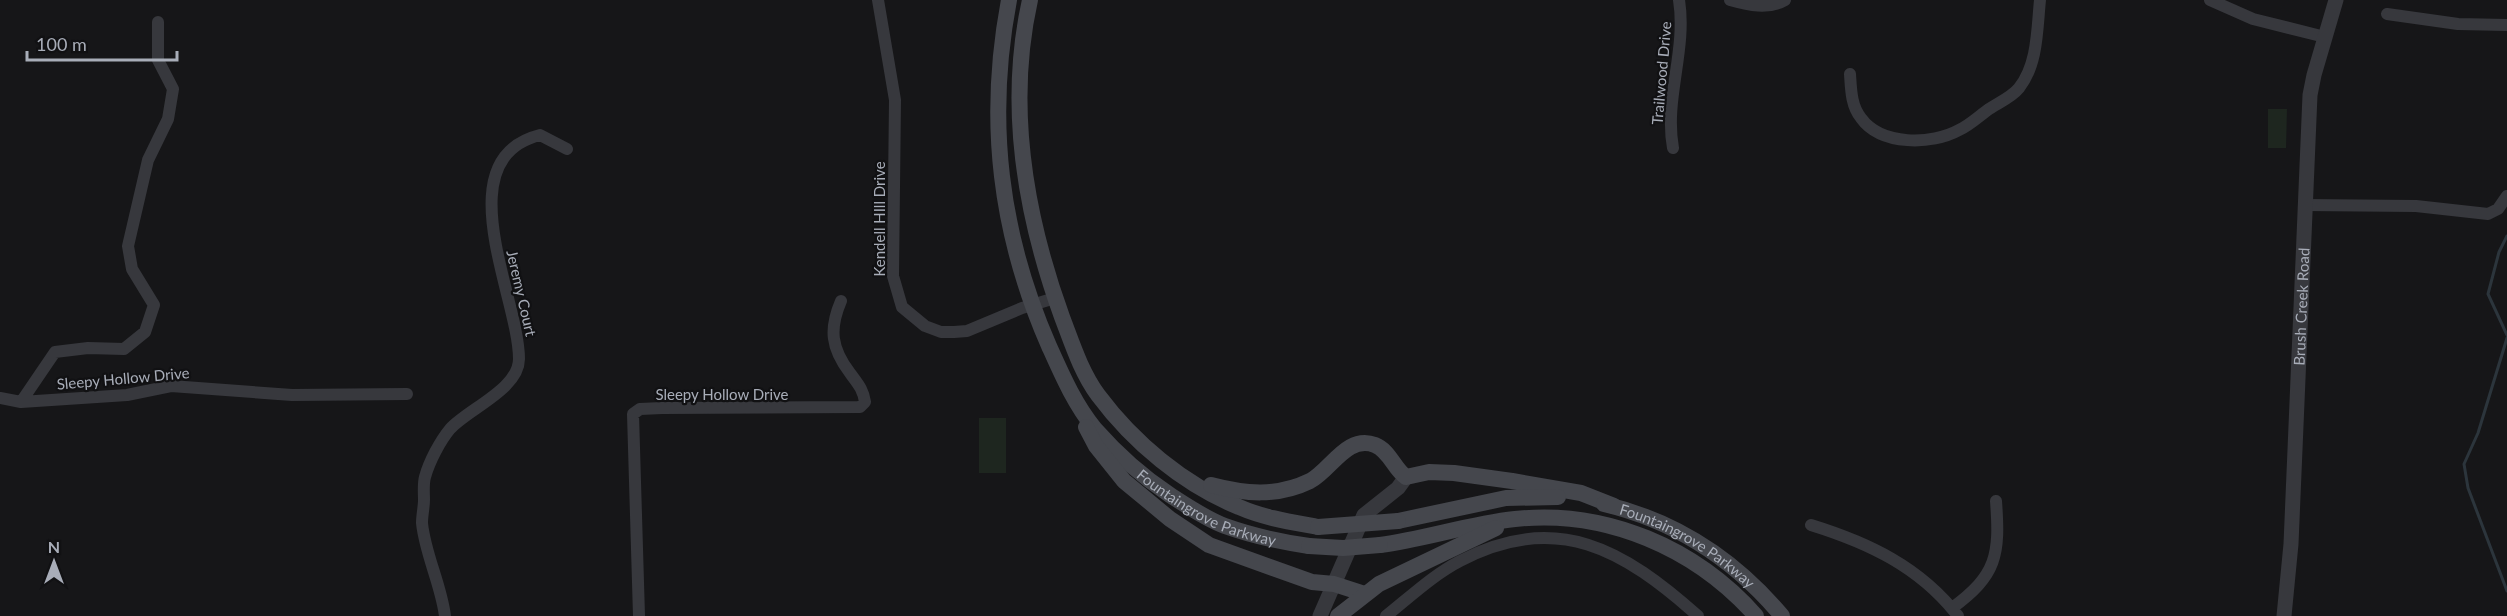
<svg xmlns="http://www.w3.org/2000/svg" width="2507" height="616" font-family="Lato,sans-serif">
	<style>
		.green { fill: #1e261f }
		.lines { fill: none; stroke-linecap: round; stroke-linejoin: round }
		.stream { stroke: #2c353c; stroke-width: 3 }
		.minor { stroke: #37383d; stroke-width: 12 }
		.tertiary { stroke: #37383d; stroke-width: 15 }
		.secondary { stroke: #45474d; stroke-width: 16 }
		.secondary-bridge { stroke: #45474d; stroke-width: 16 }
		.labels { text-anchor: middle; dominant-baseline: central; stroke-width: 4.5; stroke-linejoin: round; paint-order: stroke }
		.street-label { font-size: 15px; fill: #a8adb8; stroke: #111113 }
	</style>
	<rect width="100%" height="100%" fill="#161618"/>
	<path class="green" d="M2268 109H2287L2286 148H2268Z
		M979 418H1006V473H979Z"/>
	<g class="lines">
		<path class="stream" d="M2507 236 2499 252 2488 294 2507 335
			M2507 338 2478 433 2464 464 2468 488 2507 591"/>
		<path class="minor" d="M878 0 895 100 893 276 902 307 925 326 941 332H954L967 331 1022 308 1055 298
			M1730 0C1748 5 1768 10 1785 0
			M2210 0 2253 19 2325 37
			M2387 14 2458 24 2507 25
			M1850 74C1851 89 1851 106 1861 118 1881 146 1932 145 1959 130 1970 125 1979 116 1989 109 1998 103 2012 97 2019 88 2038 64 2037 29 2040 0
			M1673 148C1664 99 1687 50 1679 0
			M2304 205 2416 206 2488 214 2498 209 2507 196
			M0 398 21 402 127 395 171 386 292 395 407 394
			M21 402 55 352 88 348 124 349 145 332 154 305 132 269 128 246 148 160 168 119 173 89 158 60V22
			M1811 525C1869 543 1920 567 1958 616
			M1952 608C1997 575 2000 555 1996 501
			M445 616C441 584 425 554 422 523 422 515 424 507 424 500 424 493 423 484 425 477 429 462 440 441 450 429 468 409 519 389 519 359 519 298 445 159 540 135L567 149
			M639 616 633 414 640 409 662 408 860 407 865 402C863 389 858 384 850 373 831 348 829 329 841 301
			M1386 616C1410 597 1433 575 1460 561 1557 510 1624 550 1698 616"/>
		<g class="tertiary">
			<path d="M1320 616 1364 515 1398 488 1406 477"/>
			<path id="s1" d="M2284 616 2291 544 2310 95 2314 75 2336 0"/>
		</g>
		<g class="secondary">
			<path id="s2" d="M1009 0C986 121 1000 234 1049 346 1062 375 1075 405 1095 429 1117 454 1143 477 1170 495 1187 506 1206 519 1225 526 1253 536 1281 542 1309 546"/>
			<path d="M1030 0C1006 107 1025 215 1062 317 1072 343 1081 372 1098 395 1133 442 1184 485 1239 507 1264 518 1291 522 1318 527"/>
			<path d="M1086 427 1096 446 1124 481 1170 519 1209 545 1312 582 1334 584 1365 594"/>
			<path d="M1211 485C1245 494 1277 497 1310 481 1331 470 1347 434 1375 445 1390 451 1394 469 1406 477L1429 472 1454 473 1512 481 1581 493 1614 506"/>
			<path id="s3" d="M1604 504C1676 521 1735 560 1782 616"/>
			<path d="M1398 521 1506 498 1558 497"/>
			<path d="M1380 545C1425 539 1469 524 1515 519 1606 509 1696 548 1756 616"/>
			<path d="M1338 616 1379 584 1496 528"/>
		</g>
		<path class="secondary-bridge" d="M1318 527 1398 521
			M1309 546 1343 548 1380 545"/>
	</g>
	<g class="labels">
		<g class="street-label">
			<text transform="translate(1661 73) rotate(-85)">Trailwood Drive</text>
			<text transform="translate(879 219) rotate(-90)">Kendell HIll Drive</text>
			<text transform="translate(522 293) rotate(77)">Jeremy Court</text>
			<text stroke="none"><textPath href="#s1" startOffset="310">Brush Creek Road</textPath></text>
			<text transform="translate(123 378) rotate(-5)">Sleepy Hollow Drive</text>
			<text x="722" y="394">Sleepy Hollow Drive</text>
			<text stroke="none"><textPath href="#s2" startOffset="588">Fountaingrove Parkway</textPath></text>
			<text stroke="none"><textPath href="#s3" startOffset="94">Fountaingrove Parkway</textPath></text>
		</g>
	</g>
	<g transform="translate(54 562)" stroke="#111113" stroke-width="4.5" paint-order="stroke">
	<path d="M0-4.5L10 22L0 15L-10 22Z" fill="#a8adb8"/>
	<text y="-9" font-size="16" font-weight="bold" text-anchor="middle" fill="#a8adb8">N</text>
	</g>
	<path d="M27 51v9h150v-9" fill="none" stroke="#a8adb8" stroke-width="3"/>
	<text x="36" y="51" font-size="18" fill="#a8adb8" stroke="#111113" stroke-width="4.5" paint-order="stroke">100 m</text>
</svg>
